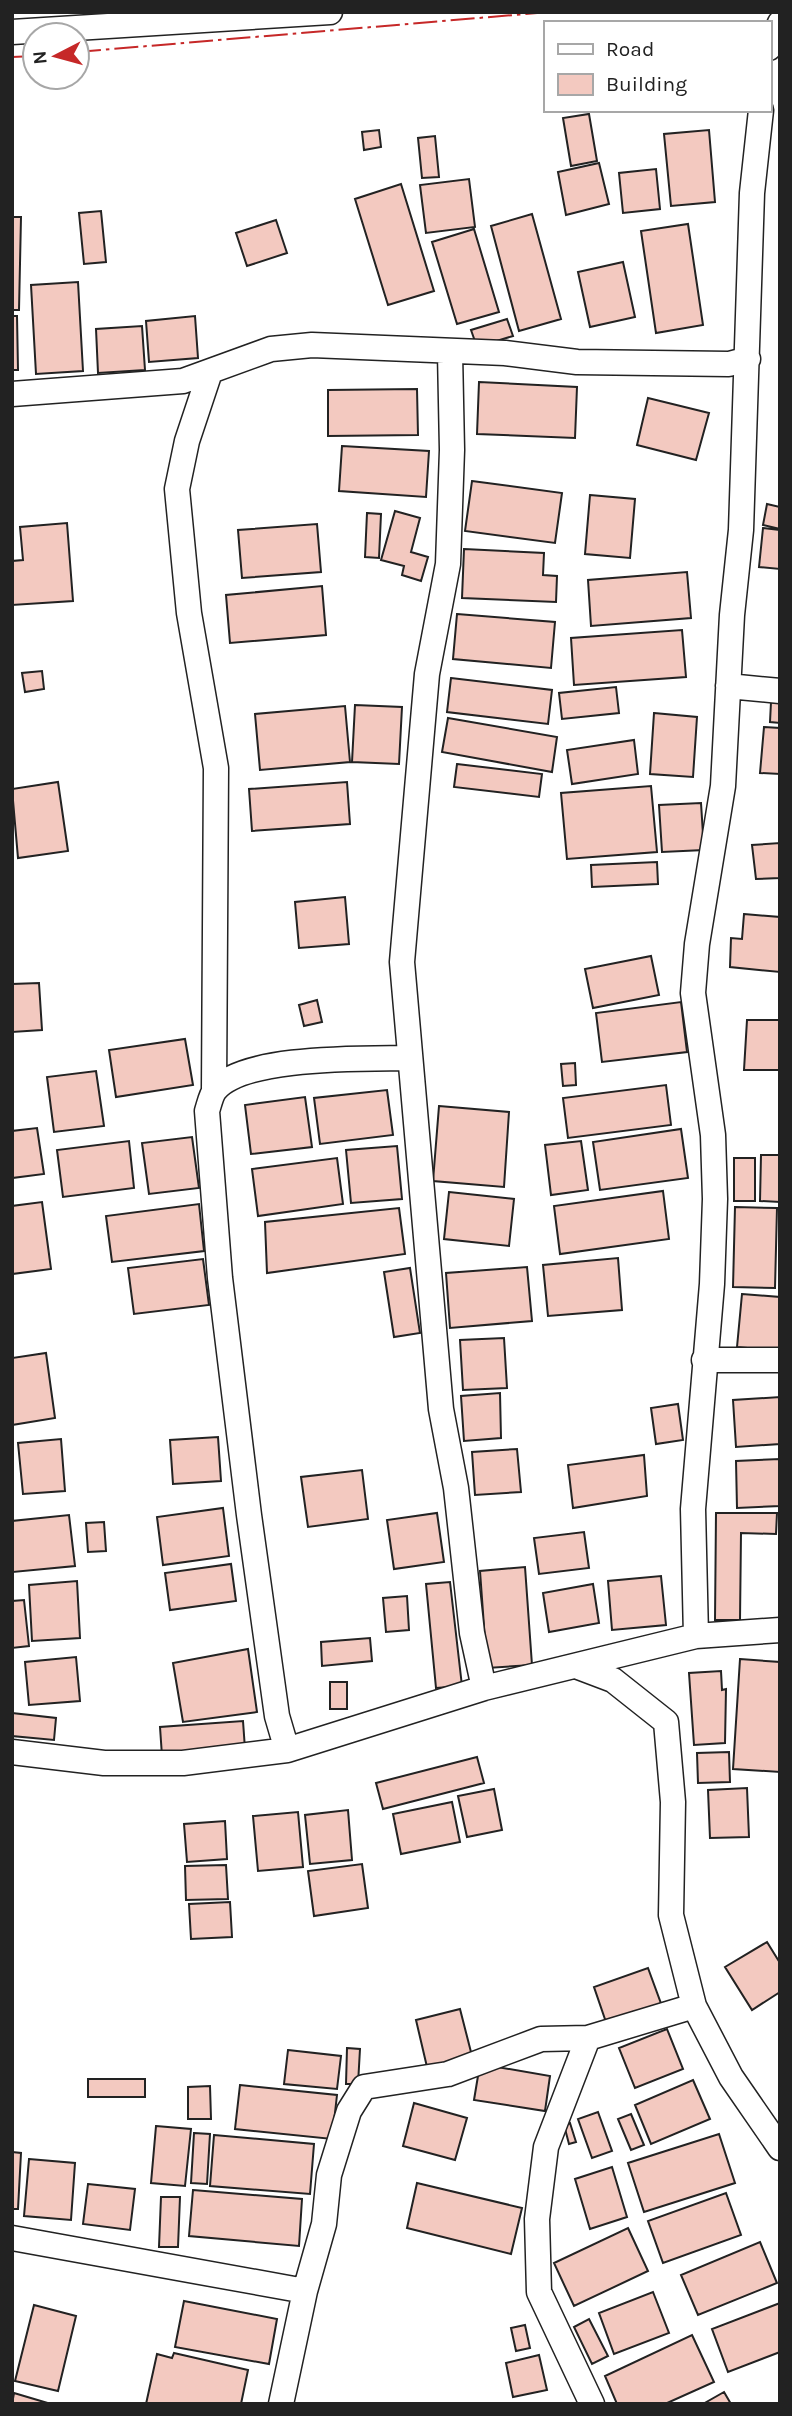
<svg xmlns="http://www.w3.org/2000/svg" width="792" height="2416" font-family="Karla,sans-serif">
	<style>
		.building { fill: #f3c9c0; stroke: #222; stroke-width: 2 }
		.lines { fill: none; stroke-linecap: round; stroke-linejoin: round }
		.street-casing { stroke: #222; stroke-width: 27 }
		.street { stroke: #fff; stroke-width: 24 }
		.power { stroke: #c62828; stroke-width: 2; stroke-dasharray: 24 5 3.5 5; stroke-linecap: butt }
	</style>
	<rect width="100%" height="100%" fill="#fff"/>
	<path class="building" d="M589 114 597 161 571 166 563 118Z
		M379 130 381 147 364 150 362 132Z
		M709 130 715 202 671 206 664 134Z
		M435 136 439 177 422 178 418 138Z
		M599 163 609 204 566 215 558 172Z
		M656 169 660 209 623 213 619 173Z
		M469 179 475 227 426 233 420 185Z
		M401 184 434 291 388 305 355 199Z
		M101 211 106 262 84 264 79 213Z
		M532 214 561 319 519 331 491 226Z
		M12 217H21L19 310H12Z
		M276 220 287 253 247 266 236 233Z
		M688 224 703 325 656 333 641 231Z
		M474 229 499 312 457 324 432 242Z
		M623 262 635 317 590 327 578 272Z
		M78 282 83 371 36 374 31 285Z
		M12 316H17L18 370H12Z
		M195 316 198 358 149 362 146 321Z
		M507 319 513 336 477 347 471 330Z
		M142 326 145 370 98 373 96 329Z
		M479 382 577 387 575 438 477 434Z
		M417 389 418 435 328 436V390Z
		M648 398 709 413 696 460 637 445Z
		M342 446 429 451 426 497 339 491Z
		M472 481 562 493 555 543 465 531Z
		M590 495 635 499 630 558 585 554Z
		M767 504 780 507V529L763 525Z
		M395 511 420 518 411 552 428 557 421 581 402 575 404 566 381 560Z
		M367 513 381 514 379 558 365 557Z
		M67 523 73 601 12 605V561L23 560 20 527Z
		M317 524 321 572 242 578 238 530Z
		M763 528 780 530V569L759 567Z
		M464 549 544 553 543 575 557 576 556 602 462 598Z
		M687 572 691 618 591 626 588 580Z
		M322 586 326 635 230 643 226 595Z
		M457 614 555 622 551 668 453 659Z
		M682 630 686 677 574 685 571 638Z
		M42 671 44 689 25 692 22 673Z
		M451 678 552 690 548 724 447 712Z
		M616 687 619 713 562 719 559 693Z
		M771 702 780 703V723L770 722Z
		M355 705 402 707 399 764 352 762Z
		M345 706 350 762 260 770 255 714Z
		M654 713 697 717 693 777 650 774Z
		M448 718 557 737 552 772 442 752Z
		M764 727 780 728V774L760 773Z
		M634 740 638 774 572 784 567 750Z
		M457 764 542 774 539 797 454 787Z
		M58 782 68 851 18 858 12 789Z
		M347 782 350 824 252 831 249 789Z
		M651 786 657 852 567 859 561 793Z
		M701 803 704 850 662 852 659 805Z
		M780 843V878L756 879 752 845Z
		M657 862 658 884 592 887 591 865Z
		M345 897 349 944 299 948 295 902Z
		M744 914 780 917V972L730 967 731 938 742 939Z
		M651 956 659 995 593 1008 585 969Z
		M39 983 42 1030 12 1032V984Z
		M317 1000 322 1022 304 1026 299 1005Z
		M681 1002 687 1052 602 1062 596 1013Z
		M747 1020H780V1070H744Z
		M185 1039 193 1085 116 1097 109 1050Z
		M575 1063 576 1085 563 1086 561 1064Z
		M96 1071 104 1126 54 1132 47 1077Z
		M666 1085 671 1125 568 1138 563 1098Z
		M387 1090 393 1135 320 1144 314 1098Z
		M305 1097 312 1147 251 1154 245 1105Z
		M439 1106 509 1112 504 1187 433 1181Z
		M37 1128 44 1174 12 1178V1131Z
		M681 1129 688 1178 600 1190 593 1142Z
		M192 1137 199 1188 149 1194 142 1143Z
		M129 1141 134 1188 63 1197 57 1150Z
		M581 1141 588 1190 551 1195 545 1145Z
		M397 1146 402 1199 351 1203 346 1150Z
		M761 1155H780V1202L760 1201Z
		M337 1158 343 1204 258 1216 252 1169Z
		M734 1158H755V1201H734Z
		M663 1191 669 1239 560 1254 554 1206Z
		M449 1192 514 1199 509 1246 444 1239Z
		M42 1202 51 1269 12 1274V1206Z
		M199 1204 204 1251 112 1262 106 1216Z
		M735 1207 777 1208 775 1288 733 1287Z
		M399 1208 405 1254 267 1273 265 1222Z
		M618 1258 622 1310 548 1316 543 1265Z
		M203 1259 209 1305 134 1314 128 1268Z
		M527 1267 532 1321 450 1328 446 1273Z
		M410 1268 420 1333 394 1337 384 1272Z
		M742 1294 780 1297V1351L737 1347Z
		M504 1338 507 1388 463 1390 460 1340Z
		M46 1353 55 1418 12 1425V1358Z
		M500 1393 501 1438 464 1441 461 1396Z
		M780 1397V1444L736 1447 733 1400Z
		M678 1404 683 1440 656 1444 651 1408Z
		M218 1437 221 1481 173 1484 170 1440Z
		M61 1439 65 1491 23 1494 18 1443Z
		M517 1449 521 1492 475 1495 472 1452Z
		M644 1455 647 1496 573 1508 568 1465Z
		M780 1459V1506L737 1508 736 1461Z
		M362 1470 368 1519 308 1527 301 1477Z
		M223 1508 229 1556 163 1565 157 1517Z
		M437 1513 444 1562 394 1569 387 1520Z
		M716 1513H777L776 1534 741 1533 740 1620H715Z
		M69 1515 75 1566 13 1572 12 1521Z
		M104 1522 106 1551 88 1552 86 1523Z
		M584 1532 589 1568 539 1574 534 1538Z
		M231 1564 236 1601 170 1610 165 1573Z
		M525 1567 532 1665 487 1668 480 1571Z
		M661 1576 666 1625 612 1630 608 1581Z
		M77 1581 80 1638 32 1641 29 1585Z
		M450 1582 462 1686 436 1688 426 1584Z
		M593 1584 599 1623 549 1632 543 1593Z
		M407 1596 409 1630 386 1632 383 1598Z
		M24 1600 29 1646 12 1648V1601Z
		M370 1638 372 1661 322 1666 321 1642Z
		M248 1649 257 1712 183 1722 173 1663Z
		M76 1657 80 1701 29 1705 25 1662Z
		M740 1659 780 1662V1772L733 1769Z
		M721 1671 722 1690 726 1689 725 1743 694 1745 689 1673Z
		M330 1682H347V1709H330Z
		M12 1713 56 1718 54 1740 12 1736Z
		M243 1721 245 1749 162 1756 160 1727Z
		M729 1752 730 1782 698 1783 697 1753Z
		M477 1757 484 1783 383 1809 376 1783Z
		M747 1788 749 1837 710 1838 708 1790Z
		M494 1789 502 1830 467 1837 458 1796Z
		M452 1802 460 1842 401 1854 393 1814Z
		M348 1810 352 1860 310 1864 305 1815Z
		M298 1812 303 1867 258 1871 253 1816Z
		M225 1821 227 1859 187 1862 184 1824Z
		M362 1864 368 1908 314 1916 308 1871Z
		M226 1865 228 1899 186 1900 185 1866Z
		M230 1902 232 1937 191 1939 189 1904Z
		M767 1942 780 1963V1992L752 2010 725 1967Z
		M648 1968 663 2009 608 2028 594 1987Z
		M460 2009 472 2056 427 2067 416 2020Z
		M667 2029 683 2069 635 2088 619 2048Z
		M347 2048 360 2049 358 2084H346Z
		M288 2050 341 2056 337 2089 284 2084Z
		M480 2064 550 2076 545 2111 474 2100Z
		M88 2079H145V2097H88Z
		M693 2080 710 2119 651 2144 635 2105Z
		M240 2085 337 2095 332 2139 235 2129Z
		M210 2086 211 2119H188V2087Z
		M414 2103 467 2118 455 2160 403 2146Z
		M598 2112 612 2151 592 2158 578 2119Z
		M631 2114 644 2145 631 2150 618 2119Z
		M570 2123 576 2142 569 2144 564 2125Z
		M156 2126 191 2129 185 2186 151 2183Z
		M194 2133 210 2134 207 2184 191 2183Z
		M719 2134 735 2183 644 2212 628 2163Z
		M214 2135 314 2144 310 2194 210 2186Z
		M12 2152 21 2153 18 2209H12Z
		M29 2159 75 2163 71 2220 24 2216Z
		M612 2167 627 2217 590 2229 575 2179Z
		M417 2183 522 2208 511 2254 407 2228Z
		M88 2184 135 2189 130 2230 83 2224Z
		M193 2190 302 2199 299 2246 189 2236Z
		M726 2193 741 2235 663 2263 648 2221Z
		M161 2197H180L178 2247H159Z
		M628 2228 648 2271 574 2306 554 2263Z
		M760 2242 777 2283 698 2315 681 2275Z
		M653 2292 669 2333 614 2354 599 2313Z
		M184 2301 277 2319 269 2364 175 2347Z
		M780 2303V2352L728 2372 712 2329Z
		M34 2305 76 2316 58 2391 15 2381Z
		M589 2319 608 2356 592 2364 574 2327Z
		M525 2325 530 2348 516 2351 511 2328Z
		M692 2335 714 2382 665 2404H617L605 2376Z
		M174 2353 248 2370 241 2404H146L157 2354 172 2358Z
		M539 2355 547 2390 513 2397 506 2363Z
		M724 2392 731 2404H703Z
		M14 2393 51 2404H12Z"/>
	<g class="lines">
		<g class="street-casing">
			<path id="street" d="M12 32 330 12
				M769 48 780 23
				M450 353 452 450 448 564 427 674 402 962 441 1409 456 1488 472 1633 484 1688
				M210 372 187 441 177 489 189 613 216 768 214 1091
				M12 394 183 381 271 349 312 345 505 353 577 362 729 364 748 359
				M728 686 780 691
				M704 1360H780
				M696 1636 693 1509 712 1284 715 1199 713 1135 693 993 697 944 723 786 732 615 741 530 752 193 761 110
				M576 1666 613 1680 666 1722 673 1802 671 1915 694 2006 731 2077 780 2148
				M287 1750 277 1716 249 1515 220 1278 207 1111C209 1105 211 1095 215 1090 244 1055 366 1059 410 1058
				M12 1752 104 1763H183L287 1750 484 1688 696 1636 780 1630
				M588 2038 546 2147 537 2219 539 2292 592 2404
				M12 2238 305 2291
				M281 2404 305 2291 324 2224 329 2175 349 2111 364 2087 448 2074 541 2039 588 2038 694 2006"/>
		</g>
		<use href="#street" class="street"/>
		<path class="power" d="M77 52 549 12
			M12 57 35 56"/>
	</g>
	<rect width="792" height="2416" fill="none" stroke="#222222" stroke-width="28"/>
	<rect x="544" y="21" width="228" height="91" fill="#ffffff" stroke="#a7a7a7" stroke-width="2"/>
	<rect x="558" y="44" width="35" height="10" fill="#ffffff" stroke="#a7a7a7" stroke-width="2"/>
	<text x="606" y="56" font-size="21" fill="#222222">Road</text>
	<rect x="558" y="74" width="35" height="21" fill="#f3c9c0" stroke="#a7a7a7" stroke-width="2"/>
	<text x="606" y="91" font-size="21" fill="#222222">Building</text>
	<g transform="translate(56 56) rotate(264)"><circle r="33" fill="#ffffff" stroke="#a7a7a7" stroke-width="2"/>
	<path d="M0-5L12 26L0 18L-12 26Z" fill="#c62828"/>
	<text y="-10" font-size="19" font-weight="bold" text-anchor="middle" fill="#222222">N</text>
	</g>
</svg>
